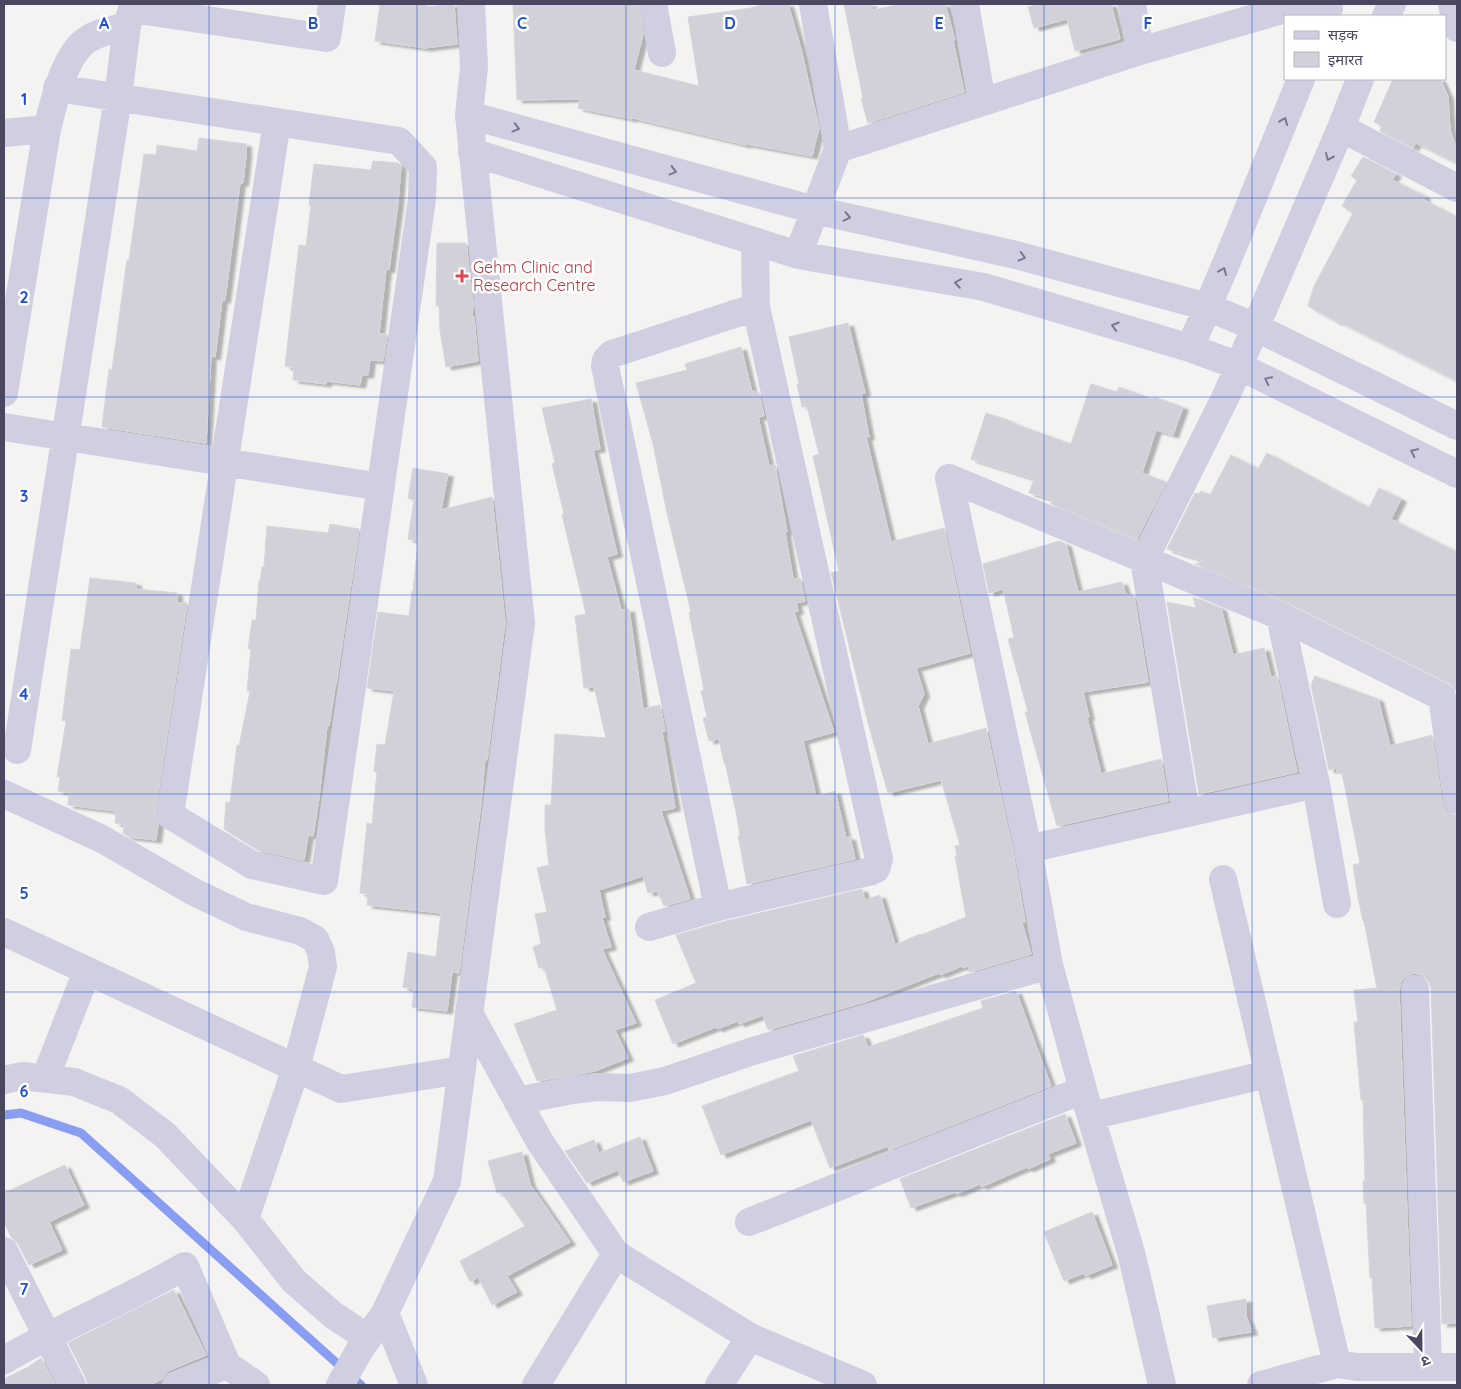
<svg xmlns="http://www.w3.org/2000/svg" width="1461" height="1389" font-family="Quicksand,'Noto Sans Devanagari',sans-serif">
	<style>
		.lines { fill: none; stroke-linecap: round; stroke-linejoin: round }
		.stream { stroke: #899ef2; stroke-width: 9 }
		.building { fill: #d2d0d9; stroke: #d7d5dd; filter: url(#shadow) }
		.minor { stroke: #d0cfe2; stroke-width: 28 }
		.oneway { stroke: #78778e }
		.grid { fill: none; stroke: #1d4ed8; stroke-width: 1; stroke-opacity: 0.55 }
		.health-dot { fill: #e0444e; stroke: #fff; stroke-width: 2 }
		.labels { text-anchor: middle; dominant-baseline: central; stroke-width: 5; stroke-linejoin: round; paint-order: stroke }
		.health-label { font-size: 16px; fill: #be3a42; stroke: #fff; text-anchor: start }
		.grid-label { font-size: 16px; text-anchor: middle; font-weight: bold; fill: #1d4ed8; stroke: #fff; stroke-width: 5; stroke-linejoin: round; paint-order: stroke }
	</style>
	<defs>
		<filter id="shadow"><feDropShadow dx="5.5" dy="3" stdDeviation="1" flood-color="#0004"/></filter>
	</defs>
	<rect width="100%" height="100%" fill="#f4f3f1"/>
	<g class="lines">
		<path class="stream" d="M4 1115 21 1113 81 1133 361 1385"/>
	</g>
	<path class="building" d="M380 4H427L426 7 454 4 457 44 425 48 375 41Z
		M513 4H638L643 34 634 70 699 86 688 17 751 8 766 4H788L801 49 819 128 812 156 747 144 746 145 633 118 632 119 578 108 580 99 517 100Z
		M844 4H871L872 10 902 4H945L955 40 953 41 964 92 868 123 861 99 863 98Z
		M1040 4H1111L1120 39 1075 51 1067 19 1034 28 1028 7Z
		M1393 79H1440L1448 96 1450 130 1457 150V163L1416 143 1413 148 1380 131 1382 126 1374 122Z
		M199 138 246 144V155L243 183H240L225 300H222L215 357 211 356 206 443 102 427 109 369 112 370 127 260H129L144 154 156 155 157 145 197 151Z
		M1363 157 1396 174 1392 180 1425 196 1424 200 1457 217V381L1338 321 1337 322 1308 306 1314 286 1353 213 1342 206 1357 180 1351 176Z
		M373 161 398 163 401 166 398 203 389 270 386 269 379 334H387L383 361 370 360 368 375H362L360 385 326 381V384L293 380 294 368 285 366 299 245 306 246 311 206 309 205 314 164 371 170Z
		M437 243H466L473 304 472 317H474L478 361 446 367 440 331 439 306H436Z
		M848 323 865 393 861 394 869 437H866L891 542 944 528 970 653 916 668 924 694 918 706 928 744 986 728 1013 852 1025 922 1022 923 1031 954 970 972 968 966 963 968 962 966 940 975 939 973 865 1002 768 1030 763 1015 739 1024 738 1021 717 1029 716 1027 673 1044 655 1000 696 983 676 935 722 922 862 889 865 900 880 895 895 945 920 934 921 935 966 917 955 856H957L955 846 960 845 941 780 888 793 868 723 831 573 839 571 813 456 819 454 807 406 802 407 797 384H799L789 337Z
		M741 347 752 392 755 391V394L759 393 764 416 758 417 769 466 775 465 787 532H785L793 579 800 578 805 601 796 603 798 611 794 612 834 732 803 741 816 796 835 791 846 838 850 837 855 859 747 884 738 836 740 835 736 812 725 763H724L719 739 709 741 703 718 707 717 701 691 704 690 689 613 691 612 667 513 653 444 636 383 687 370 685 364Z
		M1091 384 1117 392 1119 387 1153 399 1154 397 1183 407 1173 435 1156 430 1142 473 1166 482 1137 539 1051 504 1052 499 1029 493 1034 479 971 459 986 413 1011 421 1010 422 1071 444Z
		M591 399 600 449 593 450 617 554 607 557 621 610 629 609 643 709 660 705 665 731 662 732 675 808 661 811 690 899 664 906 657 891 648 893 643 876 599 890 605 917 602 918 611 947 602 949 636 1023 615 1030 628 1058 595 1071 537 1081 514 1024 557 1010 544 967 539 968 533 947 541 944 535 914 547 912 537 868 549 865 545 831V805H551L555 734 606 738 594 687 584 688 575 616 586 614 562 515 564 514 552 464 555 463 542 408Z
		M1267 453 1369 508 1379 488 1401 499 1391 519 1457 552V692L1449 683 1287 602 1195 564 1205 561 1167 549 1195 493 1199 494 1201 491 1210 495 1231 455 1258 469Z
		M413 468 448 474 441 510 492 497 505 623 487 760 485 759 481 803 459 973 452 972 447 1011 412 1007 414 989 403 987 408 952 436 957 441 913 367 905 368 894 360 893 367 823 372 824 377 772 374 771 377 744 385 745 394 691 367 688 378 612 409 616 412 591H413L418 541 408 539 414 500 408 498Z
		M330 524 359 529 336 685 335 687 329 726H327L319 798 313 836 308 835 304 860 258 850 224 829 226 802 230 803 237 745 239 746 250 691H247L251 649H248L252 620H256L259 581H260L262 567H264L267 526 328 533Z
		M1059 541 1066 544 1078 592 1122 582 1126 594 1134 596 1148 682 1083 692 1089 717 1087 718 1101 774 1161 759 1168 801 1057 826 1025 712H1028L1008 639 1014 637 1003 589 989 593 983 564Z
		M90 578 136 583V589L177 593V603H187L155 813 158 824 156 840 129 837 123 833 124 824 115 823 116 811 68 805 69 793 58 791 60 777H57L66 721 62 720 71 649 80 650Z
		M1193 597 1221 608 1233 655 1264 648 1271 677 1277 676 1297 772 1199 794 1167 602 1196 608Z
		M1315 676 1378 699 1390 746 1432 735 1442 803 1445 810 1451 814 1457 815V1323L1442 1324 1431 988 1428 981 1423 975 1414 973 1407 976 1401 981 1399 990 1411 1326 1375 1328 1372 1278H1370L1366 1203 1364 1204 1363 1181H1365L1363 1100H1361L1356 1046 1354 1022H1358L1354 990 1377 988 1364 921H1363L1358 898 1353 865 1360 863 1342 773 1338 774 1336 768 1329 770 1311 685Z
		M1016 991 1051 1086 889 1150 888 1146 830 1168 811 1120 721 1155 702 1106 799 1071 793 1056 863 1035 868 1047 983 1008 981 1001Z
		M1065 1114 1076 1143 1048 1154 1050 1159 1028 1169 1027 1167 981 1187 980 1184 956 1194 955 1192 911 1208 900 1179Z
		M640 1137 653 1171 623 1182 618 1170 587 1183 565 1151 594 1140 599 1153Z
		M522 1152 530 1184 570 1242 507 1276 517 1292 492 1305 478 1277 470 1282 460 1261 525 1226 501 1192 497 1193 488 1161Z
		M65 1165 84 1205 49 1222 62 1250 29 1265 18 1244 11 1237 4 1222V1193Z
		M1092 1212 1112 1265 1085 1276 1084 1273 1064 1281 1044 1232Z
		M174 1290 206 1355 170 1370 164 1375 162 1379 150 1385H88L86 1378 68 1343Z
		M1246 1299V1316L1252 1332 1213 1338 1207 1306Z
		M41 1358 55 1385H4V1379L28 1367Z"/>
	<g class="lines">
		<path class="minor" d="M653 4 662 53
			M813 4 838 149
			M965 4 982 102
			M1132 4 1140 51
			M1312 4 1329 8
			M1452 4 1457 28
			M1386 16 1392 4
			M57 88 399 141 423 167 422 199 324 881 252 865 170 815 277 122
			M469 115 815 210 1016 255 1208 307 1255 327 1457 426
			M1341 128 1457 188
			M4 133 47 129
			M472 152 798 255 984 287 1190 348 1239 366 1457 474
			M798 255 838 149 1140 51 1303 4
			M1190 348 1228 259 1301 79
			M4 393 47 129C54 102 63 60 84 42 96 32 113 30 127 26
			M4 427 381 487
			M949 478 1028 849 1049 965 1083 1090 1132 1256 1162 1385
			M949 478 1280 616 1442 697 1457 800
			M1280 616 1316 784 1337 904
			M17 750 118 97 127 26 132 9 327 38 332 4
			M4 794 102 839 192 891 246 917 300 931 315 939 321 952 323 967 296 1068 245 1219
			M1186 813 1144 560 1226 396 1341 128 1360 79
			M1028 849 1316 784
			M1223 879 1337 1364
			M718 907 605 366 606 360 612 354 756 307
			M649 927 718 907 872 871 876 869 879 859 756 307 755 242
			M4 932 341 1089 462 1070
			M1415 989 1428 1366
			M469 1013 540 1142 616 1254
			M45 1079 87 971
			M4 1080 22 1076 74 1082 119 1100 165 1135 245 1219 294 1281 333 1315 368 1338
			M517 1101 572 1090 597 1087 630 1088 665 1081 753 1051 1049 965
			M1091 1116 1268 1074
			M749 1222 1083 1090
			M4 1251 72 1385
			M385 1313 414 1385
			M750 1337 863 1385
			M4 1360C63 1326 126 1300 185 1266L227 1365
			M176 1385 227 1365 256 1385
			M340 1385 359 1351 385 1313 447 1181 521 623 469 115 474 67 471 4
			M536 1385 616 1254 750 1337 719 1385
			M1261 1385 1337 1364 1357 1367H1457"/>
	</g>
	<defs><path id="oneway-chevron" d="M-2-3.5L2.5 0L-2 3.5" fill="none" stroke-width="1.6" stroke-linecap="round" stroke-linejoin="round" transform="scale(1.25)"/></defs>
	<g class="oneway">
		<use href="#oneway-chevron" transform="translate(1284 121) rotate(-68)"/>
		<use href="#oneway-chevron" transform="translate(516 128) rotate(15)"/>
		<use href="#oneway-chevron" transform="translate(1329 157) rotate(114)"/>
		<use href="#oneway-chevron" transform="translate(673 171) rotate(15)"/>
		<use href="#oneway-chevron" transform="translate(847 217) rotate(13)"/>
		<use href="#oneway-chevron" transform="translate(1022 257) rotate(15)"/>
		<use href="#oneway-chevron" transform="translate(1223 271) rotate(-67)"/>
		<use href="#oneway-chevron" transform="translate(958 283) rotate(-171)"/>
		<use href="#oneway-chevron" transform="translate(1115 326) rotate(-163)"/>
		<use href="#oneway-chevron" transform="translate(1268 380) rotate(-154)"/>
		<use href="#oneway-chevron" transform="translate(1414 452) rotate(-154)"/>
	</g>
	<path class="grid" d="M209 4V1385M417 4V1385M626 4V1385M835 4V1385M1044 4V1385M1252 4V1385M4 198H1457M4 397H1457M4 595H1457M4 794H1457M4 992H1457M4 1191H1457"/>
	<path class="health-dot" d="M459.5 268.5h5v5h5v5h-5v5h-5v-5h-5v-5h5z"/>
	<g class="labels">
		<g class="health-label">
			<text x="473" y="267">Gehm Clinic and<tspan x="473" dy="18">Research Centre</tspan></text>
		</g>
	</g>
	<g class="grid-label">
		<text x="104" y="29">A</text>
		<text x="313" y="29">B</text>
		<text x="522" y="29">C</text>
		<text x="730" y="29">D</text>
		<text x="939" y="29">E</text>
		<text x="1148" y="29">F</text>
		<text x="24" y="105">1</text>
		<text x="24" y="303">2</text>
		<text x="24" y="502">3</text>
		<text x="24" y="700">4</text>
		<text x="24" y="899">5</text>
		<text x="24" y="1097">6</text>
		<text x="24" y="1295">7</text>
	</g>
	<rect width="1461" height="1389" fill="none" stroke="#494860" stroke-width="10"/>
	<rect x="1284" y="15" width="162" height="65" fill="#ffffff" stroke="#b6b6bf"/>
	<rect x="1294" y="31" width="25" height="8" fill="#d0cfe2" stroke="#b6b6bf"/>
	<text x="1328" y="40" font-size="15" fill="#494860">सड़क</text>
	<rect x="1294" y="52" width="25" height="15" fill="#d2d0d9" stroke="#b6b6bf"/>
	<text x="1328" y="65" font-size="15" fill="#494860">इमारत</text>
	<g transform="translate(1421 1349) rotate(158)" stroke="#ffffff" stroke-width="4" paint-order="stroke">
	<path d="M0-4L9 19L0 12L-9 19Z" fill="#494860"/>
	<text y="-8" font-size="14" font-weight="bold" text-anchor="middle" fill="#494860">उ</text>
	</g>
</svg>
